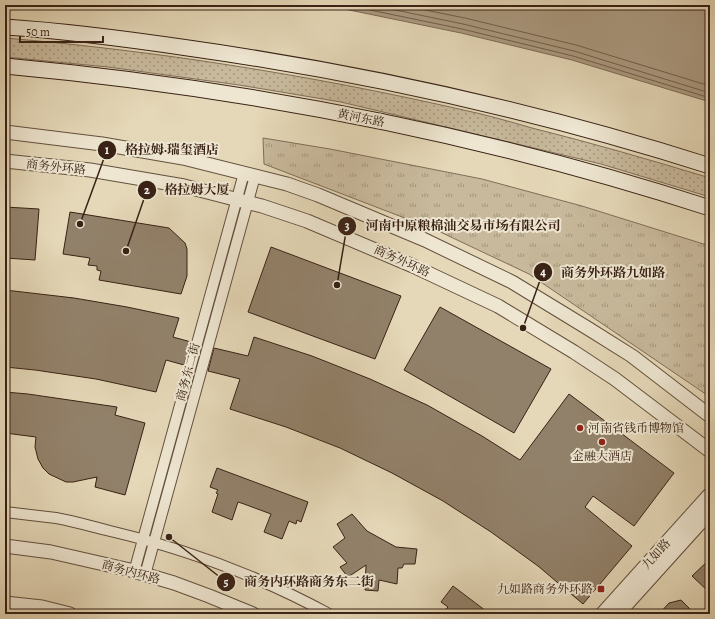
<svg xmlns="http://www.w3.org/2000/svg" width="715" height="619" font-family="Alegreya,'Noto Serif SC',serif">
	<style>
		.grass { fill: url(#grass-dots); stroke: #806e58 }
		.park { fill: url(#park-tufts); stroke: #806e58 }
		.water { fill: #ab9a81; stroke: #7d6a56 }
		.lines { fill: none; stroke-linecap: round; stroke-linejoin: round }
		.shore { stroke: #725e4b; stroke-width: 1 }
		.building { fill: #92816a; stroke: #392215 }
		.minor-casing { stroke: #64503e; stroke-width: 12 }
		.tertiary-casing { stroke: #64503e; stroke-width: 15 }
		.secondary-casing { stroke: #392215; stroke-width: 17 }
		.minor { stroke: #eee6d1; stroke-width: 10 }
		.tertiary { stroke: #eee6d1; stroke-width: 13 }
		.secondary { stroke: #eee6d1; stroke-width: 15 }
		.poi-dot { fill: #8f2418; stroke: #eee6d1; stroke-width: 1.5 }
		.labels { text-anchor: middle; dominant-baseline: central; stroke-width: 4; stroke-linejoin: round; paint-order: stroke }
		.street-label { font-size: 12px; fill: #392215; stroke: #eee6d1 }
		.poi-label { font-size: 12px; fill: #392215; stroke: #eee6d1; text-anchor: start }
		.leader { fill: none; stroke: #392215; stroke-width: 1.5 }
		.callout-dot { fill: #392215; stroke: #eee6d1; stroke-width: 1.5 }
		.mark-label { font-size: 12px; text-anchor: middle; font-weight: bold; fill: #fff }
		.callout-label { font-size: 13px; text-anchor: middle; font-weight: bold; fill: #392215; stroke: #eee6d1; stroke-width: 4; stroke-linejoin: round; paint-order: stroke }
	</style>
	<defs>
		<pattern id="grass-dots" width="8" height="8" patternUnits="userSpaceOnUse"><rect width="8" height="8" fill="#c8b99c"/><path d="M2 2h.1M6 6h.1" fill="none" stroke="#a3967e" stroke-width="1.8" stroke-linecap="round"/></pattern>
		<pattern id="park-tufts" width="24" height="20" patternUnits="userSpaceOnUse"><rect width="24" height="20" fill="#c8b99c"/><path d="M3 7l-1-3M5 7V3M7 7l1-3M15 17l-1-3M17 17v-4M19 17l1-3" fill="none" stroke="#a3967e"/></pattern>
	</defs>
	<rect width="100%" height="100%" fill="#e5d8b8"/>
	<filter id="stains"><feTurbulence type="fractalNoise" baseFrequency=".005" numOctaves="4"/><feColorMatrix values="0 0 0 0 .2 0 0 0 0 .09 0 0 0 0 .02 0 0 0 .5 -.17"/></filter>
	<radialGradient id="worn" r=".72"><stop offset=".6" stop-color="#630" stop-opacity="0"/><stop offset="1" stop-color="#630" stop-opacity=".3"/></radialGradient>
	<path class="grass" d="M5 38C158 51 309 75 459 109 483 114 508 121 532 128 592 143 651 160 710 178V197L601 164 341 102 239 85 108 67 5 57Z"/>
	<path class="park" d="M263 138 330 149 482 179 582 206 710 246V397L529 274 436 230 264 164Z"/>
	<path class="water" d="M325 5H710V102L572 60 461 33Z"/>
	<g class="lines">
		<path class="shore" d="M346 5 462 29 573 56 710 98
			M371 5 463 24 574 51 710 93
			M400 5 465 18 576 45 710 86"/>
	</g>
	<path class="building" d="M5 207 39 209 35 260 5 258Z
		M70 212 169 228 185 243 187 249V276L181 294 99 280 101 271 97 270V266L88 265 90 258 63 254Z
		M271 247 401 296 375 359 248 312Z
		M5 290 74 298 127 307 179 318 173 337 191 342 184 365 166 360 156 392 96 379 35 370 5 367Z
		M440 307 551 369 514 433 404 370Z
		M254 337 312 356 370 379 427 405 482 436 520 460 569 394 674 473 634 526 593 496 585 507 632 546 583 604 538 566 491 532 443 501 392 473 340 448 286 427 230 409 240 379 208 371 214 348 248 356Z
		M5 392 28 394 117 407 115 415 145 423 125 495 95 487 97 477 73 482H66L49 474 43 468 38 459 35 447 36 437 5 433Z
		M217 468 308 502 301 522 297 520 296 524 289 521 282 539 264 532 271 514 244 504 238 502 232 520 212 512 218 494 216 493 218 490 210 487Z
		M352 514 367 531 396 547 417 549 415 564H404L402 568H398L397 584 379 580 378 591 365 590 366 565 348 577 340 567 347 563 333 547 345 538 337 524Z
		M710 559V593L692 576Z
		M453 586 490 614H450L445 610 448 607 441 602Z
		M681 600 695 614H659L669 603Z"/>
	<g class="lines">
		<g class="minor-casing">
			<path id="minor" d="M5 512C22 514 39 516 56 518 73 521 90 526 106 530 184 548 259 576 329 614
				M134 572 244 173
				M145 575 255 176"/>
		</g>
		<g class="tertiary-casing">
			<path id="tertiary" d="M5 132 102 144 183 158 287 184 318 195 425 240 512 282 589 329 632 356 710 416
				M5 161 90 170 184 186 262 206 307 221 413 266 498 306 574 352 615 379 710 451
				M5 546 51 552 130 570 174 583 209 596 253 614
				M5 603 42 607 70 614
				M602 614 710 494
				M618 614 710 512"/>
		</g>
		<g class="secondary-casing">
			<path id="secondary" d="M5 27C66 31 127 39 188 48 365 73 540 112 710 166
				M5 66C244 88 482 134 710 208"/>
		</g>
		<use href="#minor" class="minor"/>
		<use href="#tertiary" class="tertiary"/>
		<use href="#secondary" class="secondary"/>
	</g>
	<g class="poi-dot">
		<circle cx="580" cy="428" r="4"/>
		<circle cx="602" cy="442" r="4"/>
		<rect x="597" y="585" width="8" height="8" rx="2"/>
	</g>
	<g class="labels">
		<g class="street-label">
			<text transform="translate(361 118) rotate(11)">黄河东路</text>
			<text transform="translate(56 167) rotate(6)">商务外环路</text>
			<text transform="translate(402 261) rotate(24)">商务外环路</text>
			<text transform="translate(188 372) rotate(-75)">商务东二街</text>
			<text transform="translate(656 554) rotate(-48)">九如路</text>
			<text transform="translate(131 572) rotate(15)">商务内环路</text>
		</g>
		<g class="poi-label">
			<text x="588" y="428">河南省钱币博物馆</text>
			<text x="602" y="456" text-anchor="middle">金融大酒店</text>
			<text x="593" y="589" text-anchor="end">九如路商务外环路</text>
		</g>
	</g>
	<path class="leader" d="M80 224L107 150M126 251L147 190M337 285L347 226M523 328L543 272M169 537L226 582"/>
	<g class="callout-dot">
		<circle cx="80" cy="224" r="4"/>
		<circle cx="126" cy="251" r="4"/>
		<circle cx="337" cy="285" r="4"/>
		<circle cx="523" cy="328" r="4"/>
		<circle cx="169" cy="537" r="4"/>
		<circle cx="107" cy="150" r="10"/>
		<circle cx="147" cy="190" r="10"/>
		<circle cx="347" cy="226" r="10"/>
		<circle cx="543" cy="272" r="10"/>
		<circle cx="226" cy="582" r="10"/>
	</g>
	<g class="mark-label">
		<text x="107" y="154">1</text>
		<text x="147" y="194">2</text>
		<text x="347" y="230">3</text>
		<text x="543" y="276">4</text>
		<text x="226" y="586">5</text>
	</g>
	<g class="callout-label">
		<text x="172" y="154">格拉姆·瑞玺酒店</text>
		<text x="197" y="194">格拉姆大厦</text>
		<text x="463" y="230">河南中原粮棉油交易市场有限公司</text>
		<text x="613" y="277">商务外环路九如路</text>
		<text x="309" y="586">商务内环路商务东二街</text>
	</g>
	<rect width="715" height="619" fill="none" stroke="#e5d8b8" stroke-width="20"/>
	<rect x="6" y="6" width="703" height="607" fill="none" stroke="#392215" stroke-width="2"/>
	<rect x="10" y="10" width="695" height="599" fill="none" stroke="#392215"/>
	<path d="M20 36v6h83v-6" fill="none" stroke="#392215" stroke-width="2"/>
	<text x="26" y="36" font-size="12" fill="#392215" stroke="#eee6d1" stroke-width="3" paint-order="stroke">50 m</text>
	<rect width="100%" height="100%" filter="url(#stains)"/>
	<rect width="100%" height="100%" fill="url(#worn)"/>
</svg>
